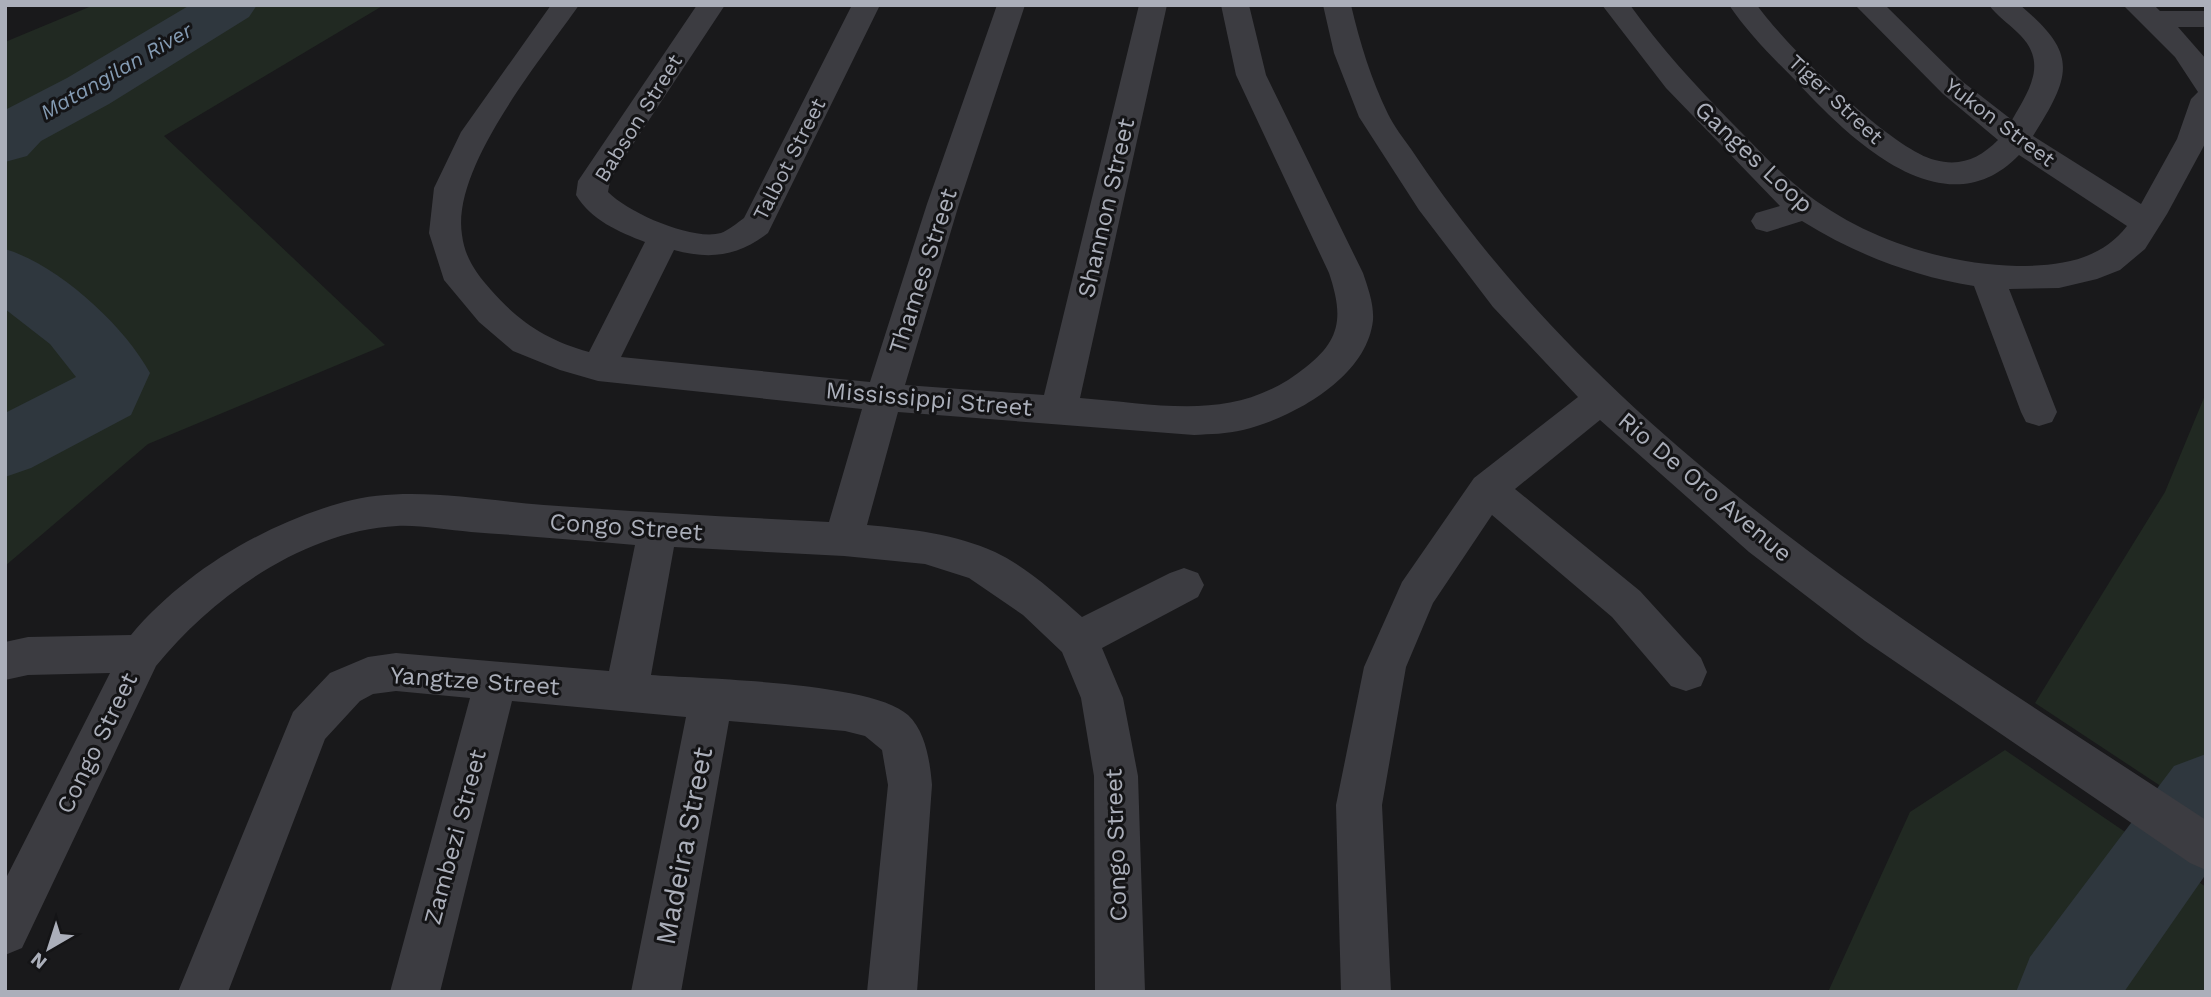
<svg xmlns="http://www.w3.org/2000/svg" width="2211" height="997" font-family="'Work Sans',sans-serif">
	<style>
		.green { fill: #212922 }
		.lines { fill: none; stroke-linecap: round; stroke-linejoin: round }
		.river { fill: #2f373e; fill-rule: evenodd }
		.minor { fill: #3c3c41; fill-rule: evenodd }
		.labels { text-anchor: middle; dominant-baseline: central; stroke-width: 6; stroke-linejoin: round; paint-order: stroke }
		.far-water-label { font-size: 21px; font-style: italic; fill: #849bb3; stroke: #141416 }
		.far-street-label { font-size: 21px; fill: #abafba; stroke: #141416 }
		.street-label { font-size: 24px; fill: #abafba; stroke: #141416 }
		.near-street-label { font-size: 28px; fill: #abafba; stroke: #141416 }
	</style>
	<rect width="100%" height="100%" fill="#19191b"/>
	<path class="green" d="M94 5H384L164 136 385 345 148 444 5 566V42Z
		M2206 393V816L2035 703 2165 492Z
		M2005 750 2206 887V992H1828L1910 812Z"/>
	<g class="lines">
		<path class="river" d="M190 5H257L249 17 109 104 41 141 27 156 5 162V110L67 78Z
			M5 249C58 265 124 325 150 373L131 415 31 468 5 477V413L76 377 50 344 5 309Z
			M2206 754V874L2124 992H2016L2030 957 2174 766Z"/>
		<path class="minor" d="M551 5H579C541 60 451 167 462 235 465 258 476 273 491 290 520 323 547 340 589 352L645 242C619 232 591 220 576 195L578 181 697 5H725L616 170 610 181 608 192C629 213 692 241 721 233 729 230 737 223 744 218L852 5H880L768 233C739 256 710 260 674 250L621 357 870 382 927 204 997 5H1025L959 204 905 385 1044 395 1139 5H1167L1080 398C1162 404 1236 424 1306 367 1342 339 1343 315 1329 273L1236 75 1221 5H1249L1266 75 1363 273C1368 288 1374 304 1373 320 1367 378 1292 418 1243 430 1227 434 1210 434 1194 435L898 412 867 525C911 529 955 534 995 552 1027 567 1056 594 1082 617L1170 573 1184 568 1198 573 1204 585 1198 597 1102 648 1123 698 1138 776 1145 992H1095L1094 776 1081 698 1062 652 1023 615 969 578 925 564 844 556 674 547 651 675C705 679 873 682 908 715 926 732 930 762 932 785L917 992H867L888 785 882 750 865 736 845 731 729 721 681 992H631L686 717 512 701 440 992H390L470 698 396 691 373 694 360 701 325 739 228 992H178L293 712 330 673 368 657 396 653 609 671 635 545C581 540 526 536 471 532 447 530 421 525 397 526 304 531 213 596 156 666L22 948 5 955V880L110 673 28 675 5 680V642L28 637 131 635C184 572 264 524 344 502 407 485 479 500 544 505 639 512 734 517 829 522L862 409 598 381 560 370 513 351 479 322 444 280 429 233 434 188 461 132Z
			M1323 5H1351C1360 43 1371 79 1388 114 1394 126 1403 138 1411 149 1432 181 1455 212 1479 242 1674 486 1948 650 2206 820V870L2190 863 1865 641 1749 552 1600 420 1515 489 1640 591 1701 658 1707 672 1701 686 1686 691 1671 686 1612 617 1492 515 1433 603 1406 667 1382 805 1391 992H1341L1336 805 1364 667 1402 582 1474 478 1578 397 1493 307 1419 210 1359 117 1334 53Z
			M1602 5H1630C1660 47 1695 85 1731 122 1756 147 1780 174 1808 195 1868 240 1944 264 2017 266 2059 266 2100 261 2127 226L2019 155C1944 233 1848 137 1796 81 1772 57 1748 33 1729 5H1757C1784 44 1891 149 1935 160 1961 167 1980 158 1998 140L1943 94 1855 5H1885L1963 82 2012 120C2030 89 2049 61 2017 32 2008 23 1997 16 1989 5H2020C2078 54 2072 74 2033 136L2141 204 2177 139 2191 99 2198 92 2175 57 2123 5H2154L2160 11H2206V27H2178L2206 59V142L2167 214 2145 249 2120 270 2097 279 2059 288 2009 289 2057 412 2052 422 2039 426 2026 422 2021 412 1974 286C1912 276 1855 254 1802 221L1767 232 1756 229 1751 221 1756 213 1780 206 1666 88Z"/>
	</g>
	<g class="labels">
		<g class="far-water-label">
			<text transform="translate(116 71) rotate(-30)">Matangilan River</text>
		</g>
		<g class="far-street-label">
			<text transform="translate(1836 99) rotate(43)">Tiger Street</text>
			<text transform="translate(638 118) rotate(-58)">Babson Street</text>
			<text transform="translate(2000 122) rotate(37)">Yukon Street</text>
			<text transform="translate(789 159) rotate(-63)">Talbot Street</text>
		</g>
		<g class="street-label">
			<text transform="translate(1754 157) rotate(43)">Ganges Loop</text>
			<text transform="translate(1106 208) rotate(-77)">Shannon Street</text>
			<text transform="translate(923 271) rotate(-72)">Thames Street</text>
			<text transform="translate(929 399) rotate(5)">Mississippi Street</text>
			<text transform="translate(1705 487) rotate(40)">Rio De Oro Avenue</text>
			<text transform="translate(626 527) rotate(4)">Congo Street</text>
			<text transform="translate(475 681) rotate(4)">Yangtze Street</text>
			<text transform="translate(97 743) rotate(-64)">Congo Street</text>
			<text transform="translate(455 837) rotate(-75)">Zambezi Street</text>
			<text transform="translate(1116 845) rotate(-92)">Congo Street</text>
		</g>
		<g class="near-street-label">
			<text transform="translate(684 846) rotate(-79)">Madeira Street</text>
		</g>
	</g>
	<rect width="2211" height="997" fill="none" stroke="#abafba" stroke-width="14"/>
	<g transform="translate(49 948) rotate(219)" stroke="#141416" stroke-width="5" paint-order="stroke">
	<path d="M0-5L12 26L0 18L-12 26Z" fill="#abafba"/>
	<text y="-10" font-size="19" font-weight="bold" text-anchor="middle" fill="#abafba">N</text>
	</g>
</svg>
